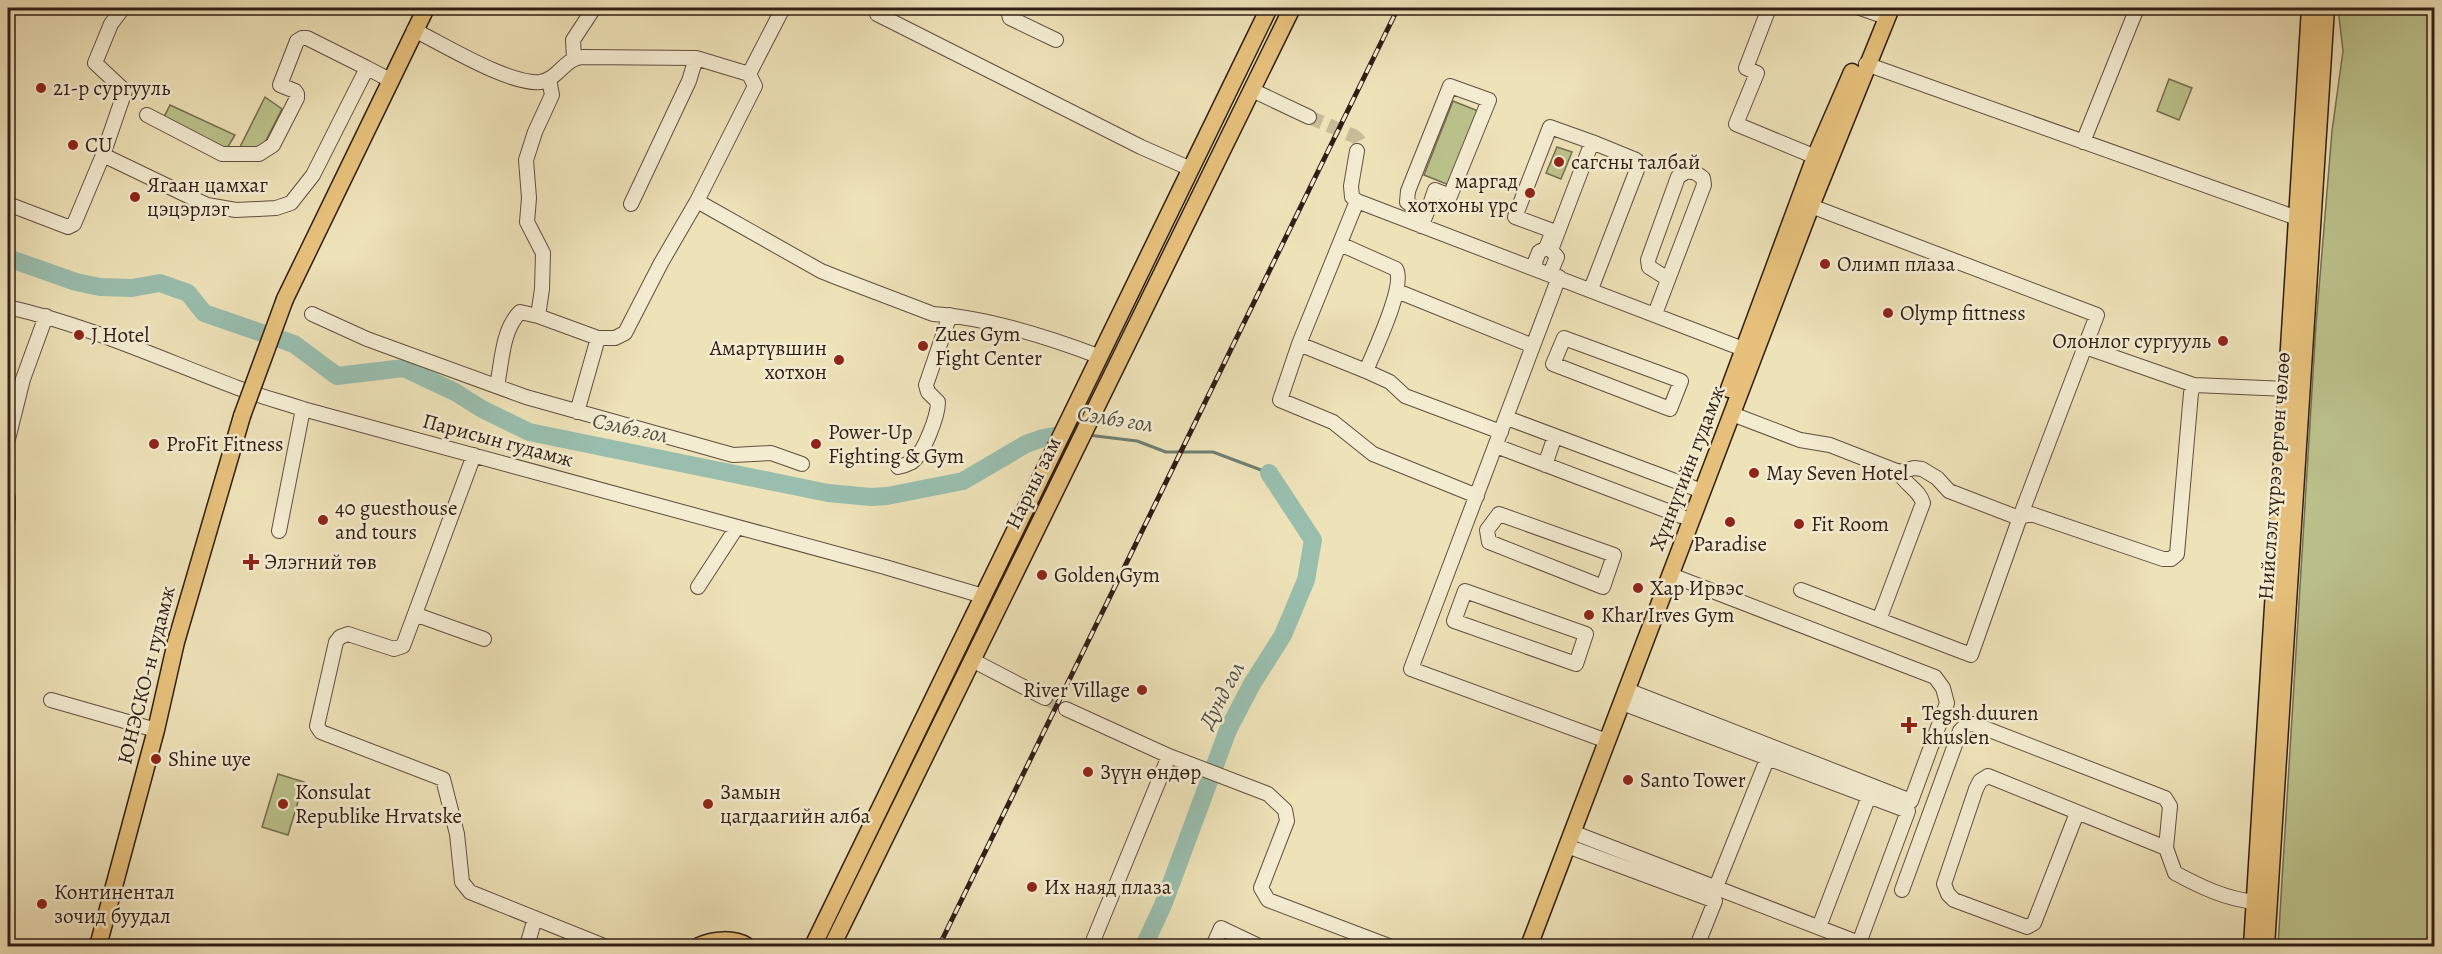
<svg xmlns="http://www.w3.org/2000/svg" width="2442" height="954" font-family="Alegreya,serif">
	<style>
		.green { fill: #bcc28c; stroke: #767050; stroke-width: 1.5 }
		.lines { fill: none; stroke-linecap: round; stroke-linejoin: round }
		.stream { stroke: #6f7e71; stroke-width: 3 }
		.river { stroke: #99beae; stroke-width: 18 }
		.minor-tunnel { stroke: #c8bb97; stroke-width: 14; stroke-dasharray: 14 7; stroke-linecap: butt }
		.minor-casing { stroke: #604f3e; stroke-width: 16 }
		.major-casing { stroke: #301e15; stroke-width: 19 }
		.minor { stroke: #f4ecd1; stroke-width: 14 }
		.major { stroke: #e7c17c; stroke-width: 16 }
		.rail-casing { stroke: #301e15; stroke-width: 5 }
		.rail { stroke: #f4ecd1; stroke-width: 3; stroke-dasharray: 9; stroke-linecap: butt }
		.major-bridge-casing { stroke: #301e15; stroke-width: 19; stroke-linecap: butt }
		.major-bridge { stroke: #e7c17c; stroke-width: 16 }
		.poi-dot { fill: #8f2418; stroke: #f4ecd1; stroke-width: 2 }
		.labels { text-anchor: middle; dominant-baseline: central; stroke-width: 5; stroke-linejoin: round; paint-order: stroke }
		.poi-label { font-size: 21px; fill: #301e15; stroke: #f4ecd1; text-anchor: start }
		.street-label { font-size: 21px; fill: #301e15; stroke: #f4ecd1 }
		.water-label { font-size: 22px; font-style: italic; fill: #504e43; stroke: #f4ecd1 }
	</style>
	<rect width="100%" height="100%" fill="#eee2b8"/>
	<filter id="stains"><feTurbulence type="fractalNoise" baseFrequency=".00333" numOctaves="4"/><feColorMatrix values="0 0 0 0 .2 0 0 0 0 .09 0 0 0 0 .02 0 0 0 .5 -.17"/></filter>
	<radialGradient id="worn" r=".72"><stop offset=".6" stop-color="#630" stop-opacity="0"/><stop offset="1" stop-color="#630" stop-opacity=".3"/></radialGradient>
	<path class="green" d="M2338 8H2434V946H2278L2316 325 2332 131 2343 51Z
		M2169 79 2192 88 2179 120 2157 111Z
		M265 97 282 109 259 154 238 151Z
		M1453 101 1478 111 1449 185 1424 175Z
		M170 105 235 135 226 150 163 119Z
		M1557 147 1572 152 1561 179 1546 173Z
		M278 774 304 782 288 835 262 827Z"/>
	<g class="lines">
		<path class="stream" d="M1088 435 1137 441 1166 452H1213L1269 473"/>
		<path class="river" d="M8 258 76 282 100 287 132 288 160 283 188 293 204 313 294 344 337 376 404 368 455 392 482 409 529 432 828 493 871 497 887 496 963 481 1026 444 1043 438 1071 433
			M1144 946 1163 905 1228 730 1252 684 1283 635 1306 580 1313 540 1269 473"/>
		<path class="minor-tunnel" d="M1309 117 1354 136C1360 140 1362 144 1357 151
			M1045 698 1066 709"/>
		<g class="minor-casing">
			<path id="minor" d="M1007 8 1010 18 1056 40
				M1769 8 1746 68 1757 73 1736 124 1823 160
				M1860 8 1877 14
				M877 14 1141 147 1191 169
				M414 30C443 44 509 85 540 82 559 79 564 58 583 57L696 58 749 74 755 86 697 201 821 271 836 277 933 314C984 317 1050 338 1098 356
				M574 58 573 40 594 8
				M1866 64 2297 218
				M749 74 783 8
				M1252 90 1309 117
				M147 115 222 154H259L273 145 297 98V94L295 91 280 85 297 41 302 38H307L367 68
				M2083 142 2137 8
				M1357 151 1351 186 1352 197 1357 201 1751 352
				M103 155 125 91 95 63 111 24 123 8
				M1357 201 1299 344 1366 371 1390 382 1405 396 1501 432
				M8 204 68 227 74 224 103 155 207 205 236 210 258 209 276 208 291 203 313 175 367 68 390 80
				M631 204 689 81 696 58
				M1421 226C1427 214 1431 202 1435 190L1450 196 1489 100 1450 86 1408 191 1407 202 1416 209 1427 212
				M1340 244 1396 269C1406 286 1374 351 1366 371
				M1536 268 1535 262 1539 252 1546 248 1553 231 1515 217 1550 127 1592 142 1551 250 1557 257 1550 274
				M1559 277 1411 669 1607 741
				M1591 289 1638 167 1636 160 1592 142
				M1397 291 1533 346
				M8 307C87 325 161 359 238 388 259 396 282 402 303 409L885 567 983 596
				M312 314 367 339 526 397 733 455 771 453 802 464
				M1655 314 1704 185 1703 178 1696 173 1687 171 1678 177 1648 260 1649 267 1668 279
				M538 316 598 338
				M1564 338 1681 381 1670 409 1553 364Z
				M1299 344 1280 400 1333 422 1373 454 1477 496
				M2085 347 2194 385
				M497 386C502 362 502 330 520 312L538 316 542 289 543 253 527 222 529 198 526 160 535 132 552 95 549 79
				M577 412 598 338H615L625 333 661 263 697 201
				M1732 414 1800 440 1830 445 1899 472 1914 468 1922 469 1937 478 1949 491 2019 518
				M1507 418 1702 491
				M8 439 23 379 46 316
				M1496 446 1681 516
				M474 455 403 646 394 649 348 634 340 637 336 642 317 726 321 732 443 779 457 834 462 882 470 892 604 946
				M1545 465 1555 436
				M898 467C903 466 908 464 912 462 924 453 938 416 938 402L928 392 926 385 950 315
				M8 498V518
				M1499 514 1614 555 1603 587 1489 542 1487 530Z
				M2020 517 2031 514 2163 559H2171L2177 554 2191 393 2194 385 2287 389
				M279 531 303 409
				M698 587 737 527
				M1801 590 1971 655 2020 517 2097 315 1811 206
				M1465 591 1586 634 1576 664 1454 621Z
				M417 615 484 639
				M1879 620 1923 503C1919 489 1905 485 1899 472
				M972 660 1045 698
				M1627 690 1911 801 1947 703 1943 688 1935 677 1671 575
				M51 700 156 730
				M1066 709 1169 756 1091 946
				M1169 756 1268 794 1285 810 1287 821 1261 888 1268 900 1389 946
				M2077 813 2034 923 2027 927 1954 900 1948 894 1944 884 1976 789 1980 781 1988 776 2166 848 2175 873C2201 887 2226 899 2255 902
				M1572 832 1859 943 1908 811 1622 703
				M1567 846 1715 901 1697 946
				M1716 887 1768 757
				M1902 890 1960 731 1966 725 1974 724 2165 798 2170 806 2166 848
				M1819 927 1869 796
				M527 946 535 918
				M1213 946 1221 928 1259 946"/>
		</g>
		<g class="major-casing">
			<path id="major" d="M285 299 426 8
				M1729 389 1815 157 1852 72
				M98 946 156 730 176 642 242 416
				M699 946C713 939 734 938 747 946
				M813 946 1269 8
				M832 946 1292 8
				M1529 946 1811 206 1891 8
				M2252 946 2310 8
				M2266 946 2326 8"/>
		</g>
		<use href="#minor" class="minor"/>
		<use href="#major" class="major"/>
		<g class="rail-casing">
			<path id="rail" d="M939 946 1398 8"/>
		</g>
		<use href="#rail" class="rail"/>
		<g class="major-bridge-casing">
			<path id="major-bridge" d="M242 416 285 299"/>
		</g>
		<use href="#major-bridge" class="major-bridge"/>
	</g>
	<g class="poi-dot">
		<circle cx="41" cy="88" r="6"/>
		<circle cx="73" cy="145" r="6"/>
		<circle cx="1559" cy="162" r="6"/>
		<circle cx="1530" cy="193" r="6"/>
		<circle cx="135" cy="197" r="6"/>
		<circle cx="1825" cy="264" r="6"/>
		<circle cx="1888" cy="313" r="6"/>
		<circle cx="79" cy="335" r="6"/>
		<circle cx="2223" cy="341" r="6"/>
		<circle cx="923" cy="346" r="6"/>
		<circle cx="839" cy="360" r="6"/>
		<circle cx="154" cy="444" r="6"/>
		<circle cx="816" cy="444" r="6"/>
		<circle cx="1754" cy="473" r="6"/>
		<circle cx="323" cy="520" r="6"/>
		<circle cx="1730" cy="522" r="6"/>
		<circle cx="1799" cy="524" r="6"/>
		<path d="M248 553h6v6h6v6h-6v6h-6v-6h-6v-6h6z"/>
		<circle cx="1042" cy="575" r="6"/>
		<circle cx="1638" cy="588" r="6"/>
		<circle cx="1589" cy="615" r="6"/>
		<circle cx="1142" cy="690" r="6"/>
		<path d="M1906 716h6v6h6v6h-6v6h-6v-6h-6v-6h6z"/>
		<circle cx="156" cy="759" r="6"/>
		<circle cx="1088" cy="772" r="6"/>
		<circle cx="1628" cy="780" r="6"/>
		<circle cx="283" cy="804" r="6"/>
		<circle cx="708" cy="804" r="6"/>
		<circle cx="1032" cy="887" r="6"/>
		<circle cx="42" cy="904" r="6"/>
	</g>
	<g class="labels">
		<g class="poi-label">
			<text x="53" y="88">21-р сургууль</text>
			<text x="85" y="145">CU</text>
			<text x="1571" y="162">сагсны талбай</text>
			<text x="1518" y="181" text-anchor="end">маргад<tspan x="1518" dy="24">хотхоны үрс</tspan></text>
			<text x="147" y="185">Ягаан цамхаг<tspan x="147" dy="24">цэцэрлэг</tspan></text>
			<text x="1837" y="264">Олимп плаза</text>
			<text x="1900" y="313">Olymp fittness</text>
			<text x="935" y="334">Zues Gym<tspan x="935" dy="24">Fight Center</tspan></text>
			<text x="91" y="335">J Hotel</text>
			<text x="2211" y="341" text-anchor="end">Олонлог сургууль</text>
			<text x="827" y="348" text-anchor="end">Амартүвшин<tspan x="827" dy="24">хотхон</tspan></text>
			<text x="828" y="432">Power-Up<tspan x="828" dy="24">Fighting &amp; Gym</tspan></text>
			<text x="166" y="444">ProFit Fitness</text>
			<text x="1766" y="473">May Seven Hotel</text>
			<text x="335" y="508">40 guesthouse<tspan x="335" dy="24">and tours</tspan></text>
			<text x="1811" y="524">Fit Room</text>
			<text x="1730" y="544" text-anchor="middle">Paradise</text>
			<text x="264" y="562">Элэгний төв</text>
			<text x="1054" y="575">Golden Gym</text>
			<text x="1650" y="588">Хар Ирвэс</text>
			<text x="1601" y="615">Khar Irves Gym</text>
			<text x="1130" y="690" text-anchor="end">River Village</text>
			<text x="1922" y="713">Tegsh duuren<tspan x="1922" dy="24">khuslen</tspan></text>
			<text x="168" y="759">Shine uye</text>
			<text x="1100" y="772">Зүүн өндөр</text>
			<text x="1640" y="780">Santo Tower</text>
			<text x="295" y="792">Konsulat<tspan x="295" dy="24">Republike Hrvatske</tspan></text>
			<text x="720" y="792">Замын<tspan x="720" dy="24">цагдаагийн алба</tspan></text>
			<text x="1044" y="887">Их наяд плаза</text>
			<text x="54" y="892">Континентал<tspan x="54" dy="24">зочид буудал</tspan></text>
		</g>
		<g class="street-label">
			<text transform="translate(498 440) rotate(15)">Парисын гудамж</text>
			<text transform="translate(1687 468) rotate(-69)">Хүннүгийн гудамж</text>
			<text transform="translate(2274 476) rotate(-86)">Нийслэл хүрээ өргөн чөлөө</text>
			<text transform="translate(1033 483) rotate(-64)">Нарны зам</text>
			<text transform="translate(146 675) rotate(-76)">ЮНЭСКО-н гудамж</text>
		</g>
		<g class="water-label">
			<text transform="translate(1115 419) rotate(9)">Сэлбэ гол</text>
			<text transform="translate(630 428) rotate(12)">Сэлбэ гол</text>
			<text transform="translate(1222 695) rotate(-62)">Дунд гол</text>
		</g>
	</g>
	<rect width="2442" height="954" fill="none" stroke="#eee2b8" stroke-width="30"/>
	<rect x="9" y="9" width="2424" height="936" fill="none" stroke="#301e15" stroke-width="3"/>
	<rect x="15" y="15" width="2412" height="924" fill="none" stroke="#301e15" stroke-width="1.5"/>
	<rect width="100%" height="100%" filter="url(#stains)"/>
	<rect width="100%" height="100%" fill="url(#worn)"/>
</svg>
